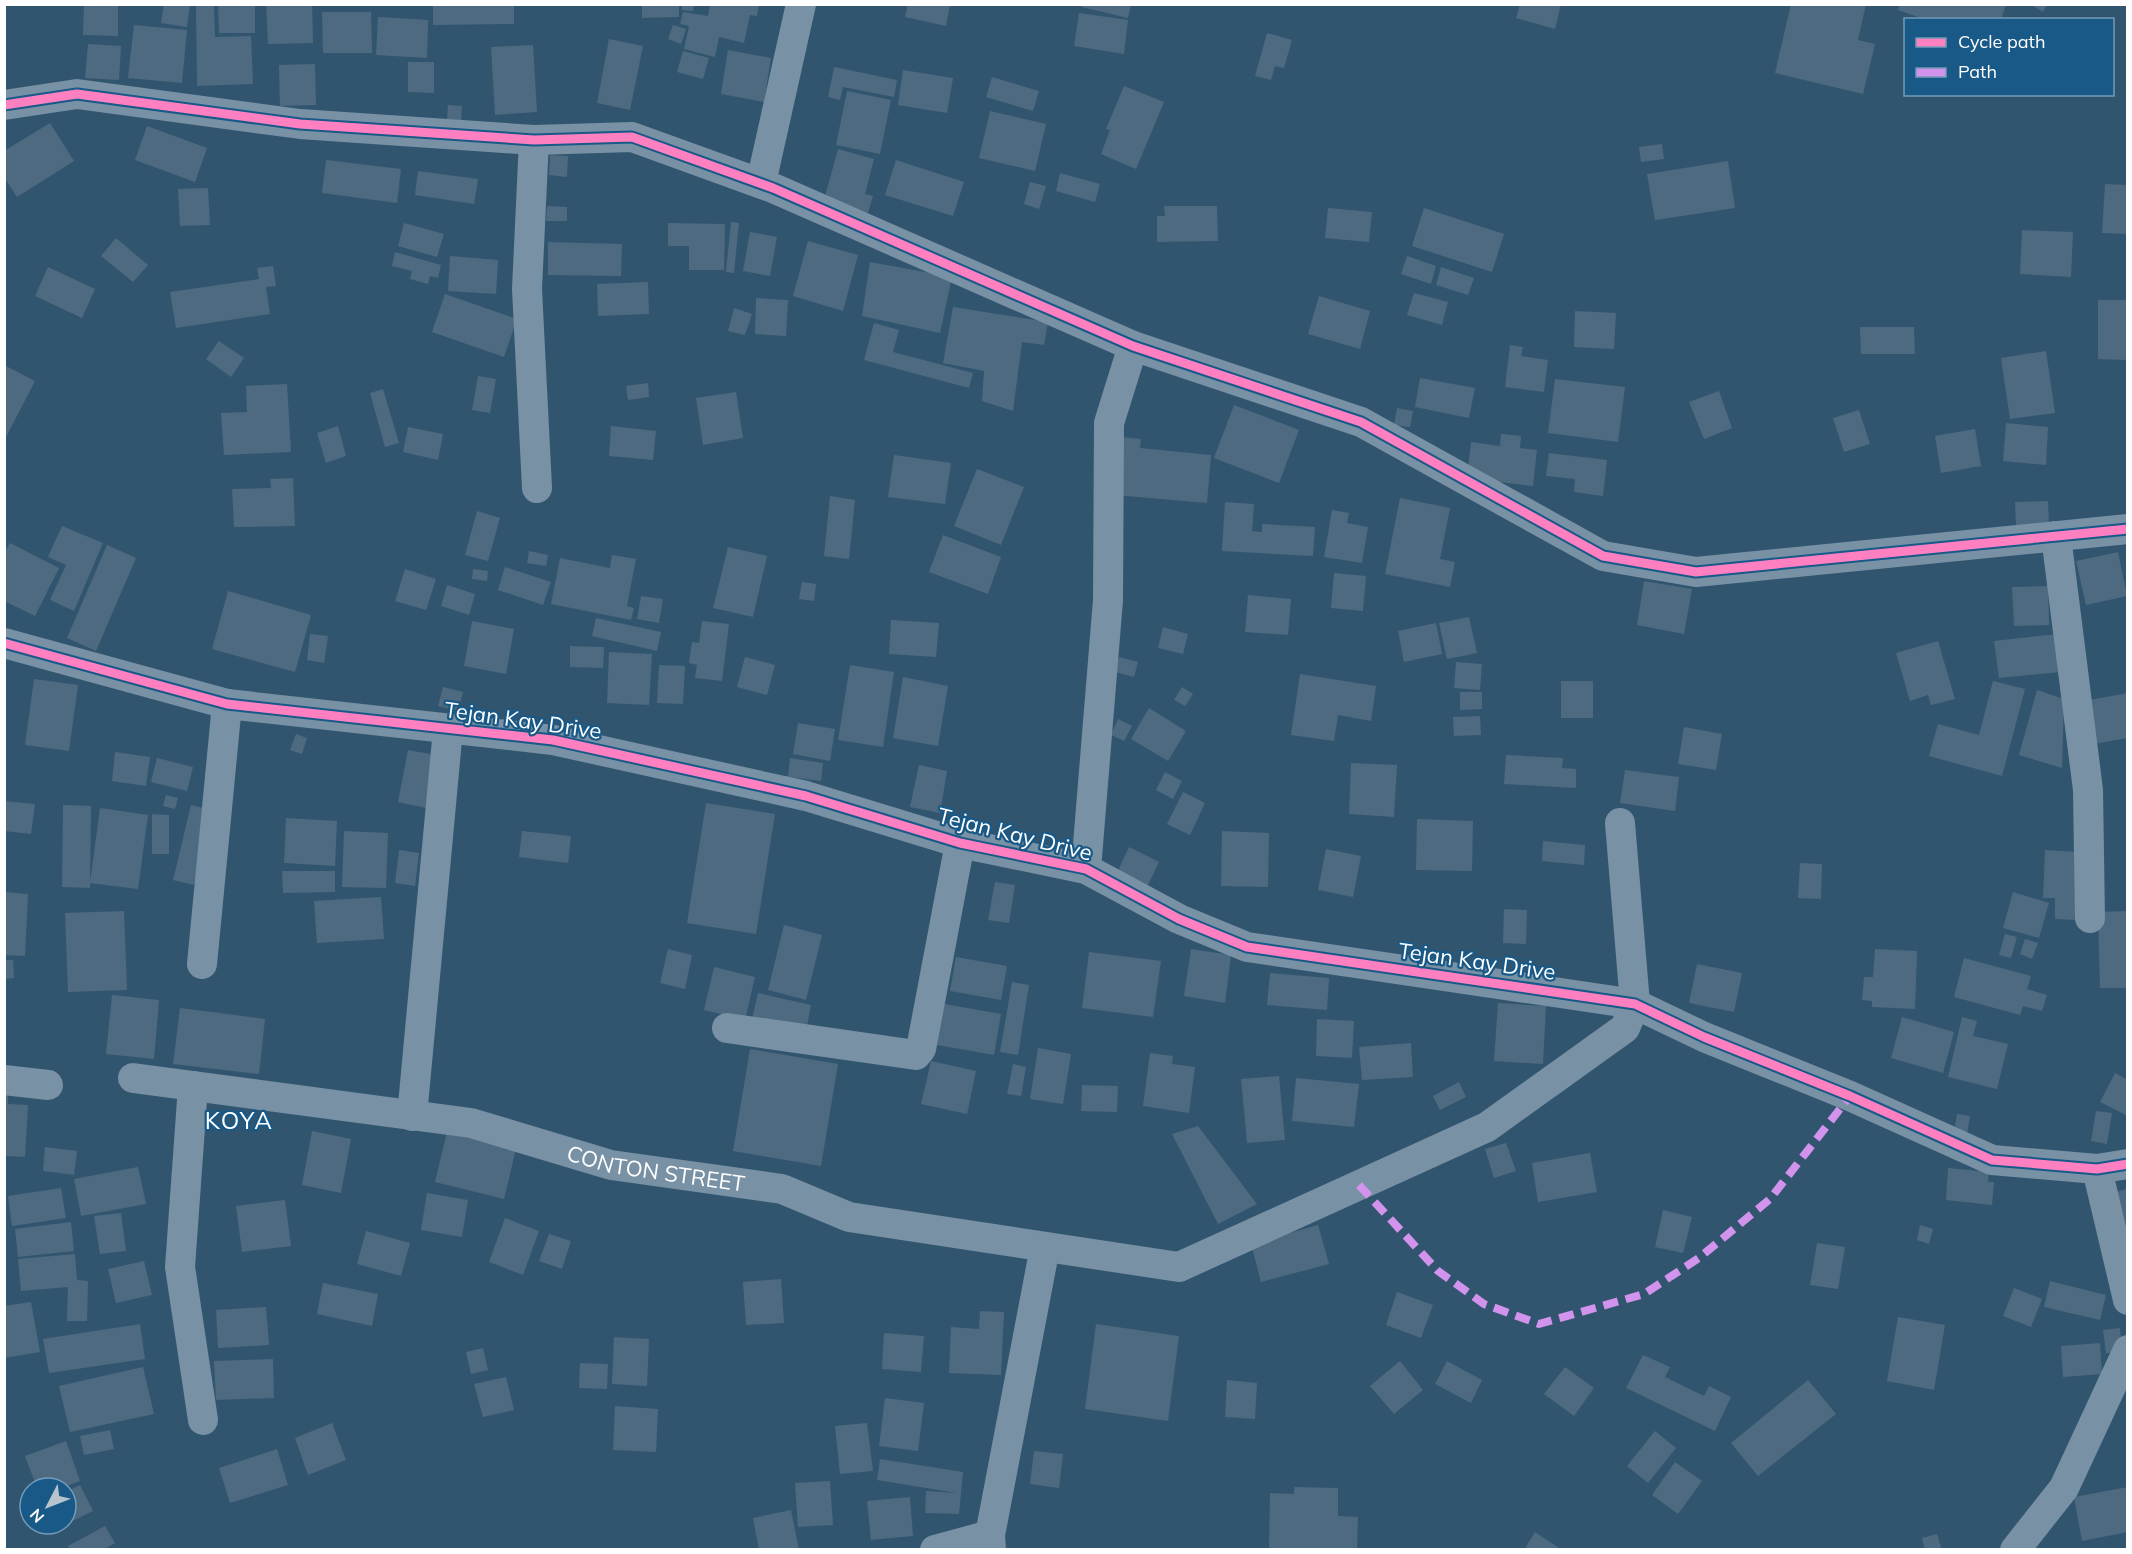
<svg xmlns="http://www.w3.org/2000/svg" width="2132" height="1554" font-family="Mulish,sans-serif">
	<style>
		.building { fill: #4e6a80 }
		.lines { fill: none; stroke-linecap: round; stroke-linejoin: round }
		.street { stroke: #7891a4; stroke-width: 30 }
		.quiet { stroke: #d193ec; stroke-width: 8; stroke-dasharray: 15 8; stroke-linecap: butt }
		.cycleway-casing { stroke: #185988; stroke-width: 13 }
		.cycleway { stroke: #ff80c0; stroke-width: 9 }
		.labels { text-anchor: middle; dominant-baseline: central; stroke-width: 4.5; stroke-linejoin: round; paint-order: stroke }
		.street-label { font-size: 22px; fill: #fff; stroke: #185988 }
		.neighbourhood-label { font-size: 24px; letter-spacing: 1.5px; fill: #fff; stroke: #185988 }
	</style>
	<rect width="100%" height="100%" fill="#31556f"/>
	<path class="building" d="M84 4H118V36L83 35Z
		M164 4H190L187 27 161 23Z
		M196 4H214L215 37 251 36 253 84 197 86Z
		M218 4H255V33H219Z
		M266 4H312L313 43 268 44Z
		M433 4H514V24L433 25Z
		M642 4H679V17L642 18Z
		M710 4H759L757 16 750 15 744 43 719 37 715 57 684 49 689 26 680 24 683 12 708 16Z
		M908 4H950L946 26 905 17Z
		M1082 4H1131L1128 18 1082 7Z
		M1520 4H1561L1555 29 1516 18Z
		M1791 4H1866L1858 40 1875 44 1863 94 1775 73Z
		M1900 4H2006L2001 20H1927L1898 10Z
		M2030 4H2047L2043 12Z
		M682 5H694L693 11 682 10Z
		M322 12H371L372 53H323Z
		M1079 13 1128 20 1124 54 1074 46Z
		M378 17 428 20 427 58 376 55Z
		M134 25 187 30 182 83 128 78Z
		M673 25 686 29 681 44 668 39Z
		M1267 33 1292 40 1284 68 1275 66 1271 80 1255 76Z
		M609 39 643 46 630 110 597 103Z
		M88 44 121 46 119 80 85 78Z
		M533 45 537 112 495 115 491 47Z
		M728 50 771 58 764 102 721 94Z
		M683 51 709 58 703 79 677 72Z
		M408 62H434V93L408 92Z
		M315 64 316 105 280 106 279 65Z
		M834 67 897 80 894 97 843 87 840 100 828 97Z
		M903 70 953 78 947 113 898 105Z
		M992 77 1039 91 1033 111 986 97Z
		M1124 86 1164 102 1136 169 1101 154 1110 130 1106 129Z
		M847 91 891 100 880 154 836 145Z
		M448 105 462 106 461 121 447 119Z
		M990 111 1046 124 1035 171 979 158Z
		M50 123 74 161 17 197 4 177V151Z
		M147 126 207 148 195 182 135 160Z
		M1662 144 1664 159 1641 162 1639 147Z
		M838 149 874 159 865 194 873 196 868 213 824 200Z
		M550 155 568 156 567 177 549 175Z
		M326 160 401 169 397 203 322 193Z
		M896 160 964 182 953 216 885 195Z
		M1728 161 1735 208 1655 220 1647 174Z
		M418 171 478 179 474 204 415 195Z
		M1060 173 1100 184 1095 202 1056 191Z
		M1030 182 1046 186 1039 209 1024 204Z
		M2105 184 2128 185V234L2102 233Z
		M208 188 210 225 180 226 178 189Z
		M547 206 567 207V221H546Z
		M1164 206H1217L1218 241 1157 242V216H1165Z
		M1328 208 1372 212 1369 242 1325 238Z
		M1424 208 1504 234 1492 272 1412 246Z
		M731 222 739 223 734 273 726 272Z
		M404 223 444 234 437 257 398 246Z
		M668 223 725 224 724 270H689V246H668Z
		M2022 230 2073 232 2071 277 2020 274Z
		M750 232 777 237 770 276 743 271Z
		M116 238 148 265 133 282 101 256Z
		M808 241 858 255 843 311 793 296Z
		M548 242 622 244 621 276 548 275Z
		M395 252 441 265 438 278 430 276 428 284 410 279 412 271 392 266Z
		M450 256 498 260 496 294 448 291Z
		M1407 256 1436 266 1431 284 1401 274Z
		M870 262 952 277 940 333 862 316Z
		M273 266 276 286 266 287 270 314 176 328 170 292 259 279 257 268Z
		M48 267 95 289 82 318 35 296Z
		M1441 267 1474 278 1468 295 1436 285Z
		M648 282 649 314 598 316 597 284Z
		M1414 293 1448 302 1442 325 1407 315Z
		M445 294 517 319 504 357 432 332Z
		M1319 296 1370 311 1360 349 1308 334Z
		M756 298 788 300 786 336 755 334Z
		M2098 300H2128V360L2098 359Z
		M953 307 1048 322 1044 345 1022 342 1013 411 982 401 984 371 943 363Z
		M734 308 752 314 745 335 728 331Z
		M1575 311 1616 313 1614 349 1574 347Z
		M874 323 899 330 893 352 973 373 969 388 864 360Z
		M1860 327H1914L1915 354H1861Z
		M219 341 244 358 231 377 206 359Z
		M1510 345 1523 347 1521 356 1548 360 1544 392 1505 387Z
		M2046 351 2055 413 2010 419 2001 358Z
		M4 365 35 381 4 441Z
		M478 376 496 379 490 413 472 410Z
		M1420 378 1475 388 1469 418 1415 407Z
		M1555 379 1625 387 1618 442 1548 433Z
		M648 383 649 397 628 400 626 386Z
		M287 384 291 452 224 455 221 413 247 412 246 386Z
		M383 389 399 443 385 447 370 393Z
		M1719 391 1732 428 1704 439 1689 402Z
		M736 392 743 438 703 445 696 398Z
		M1234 405 1299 430 1279 483 1214 458Z
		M1397 408 1413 411 1410 427 1394 425Z
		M1859 410 1870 444 1844 452 1833 418Z
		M2006 423 2048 427 2046 465 2003 461Z
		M338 426 346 456 326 463 317 433Z
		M611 426 656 431 653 460 609 456Z
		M408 427 443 434 438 460 403 452Z
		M1975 429 1981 466 1941 473 1935 436Z
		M1501 434 1521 436 1520 448 1537 450 1533 486 1467 478 1471 442 1500 446Z
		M1120 437 1141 439 1140 448 1211 455 1207 503 1115 495Z
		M1549 453 1607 460 1603 496 1574 492 1575 479 1546 476Z
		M894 455 951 463 945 504 888 497Z
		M977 469 1024 487 1001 545 954 526Z
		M293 478 295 526 234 527 232 489 271 488 270 479Z
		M830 496 855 500 849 559 824 556Z
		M1400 498 1450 508 1440 559 1455 562 1450 587 1385 574Z
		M2048 501 2049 525H2016L2015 502Z
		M1225 502 1254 504 1252 531 1262 532V524L1315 527 1313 556 1222 551Z
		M1332 510 1349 513 1347 523 1368 527 1362 563 1324 557Z
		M477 511 500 518 488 561 465 555Z
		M62 526 103 543 74 611 50 600 66 565 48 557Z
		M943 535 1001 557 988 594 929 572Z
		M10 543 59 568 35 616 4 601V554Z
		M107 545 136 558 96 651 67 638Z
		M728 547 767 556 753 617 713 608Z
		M529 551 548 555 546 566 527 563Z
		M2118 552 2127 596 2086 605 2076 561Z
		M612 555 636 559 627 606 634 608 631 620 551 604 560 558 610 568Z
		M505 567 551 582 543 605 498 590Z
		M405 569 436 579 426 610 395 601Z
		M473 569 488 571 487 581 472 579Z
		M1334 573 1366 576 1363 611 1331 608Z
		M1644 581 1692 589 1684 634 1637 625Z
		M802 582 816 584 814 601 799 599Z
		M447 585 475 594 469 615 441 606Z
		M2048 586 2049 625 2014 626 2012 587Z
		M228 591 311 615 295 672 212 649Z
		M1248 595 1291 599 1288 635 1245 632Z
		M641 596 663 599 659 623 637 619Z
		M1469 617 1477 653 1447 659 1439 623Z
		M596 618 661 632 657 651 592 636Z
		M891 620 939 623 936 657 889 654Z
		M472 621 514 629 506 674 464 666Z
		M702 621 729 624 722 681 695 678 697 665 689 663 692 642 699 643Z
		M1436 623 1442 654 1404 662 1398 631Z
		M1163 627 1188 634 1183 654 1158 648Z
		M2067 633 2071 671 1999 678 1994 641Z
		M310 634 328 636 324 663 307 660Z
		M1938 641 1955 699 1931 705 1928 695 1910 701 1896 653Z
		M570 646 604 647 603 668 570 667Z
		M609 652 652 654 649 705 607 703Z
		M745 657 775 665 767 695 737 687Z
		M1119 657 1138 662 1134 677 1115 672Z
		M1456 662 1482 664 1480 690 1454 688Z
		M659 665 685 666 683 704 657 703Z
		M850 665 894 672 883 747 838 740Z
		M1300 674 1376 686 1371 721 1338 715 1334 741 1291 735Z
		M903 677 948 686 938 746 893 738Z
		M34 679 78 685 69 751 25 745Z
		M1561 681H1593V718H1561Z
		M1993 681 2025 689 2002 776 1929 756 1938 724 1979 735Z
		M443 687 463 692 458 711 438 706Z
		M1182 687 1193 694 1185 706 1174 700Z
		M2037 690 2064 699 2062 768 2019 755Z
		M1460 692H1482V709L1460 710Z
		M2128 693V738L2093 744 2084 701Z
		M1149 708 1186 731 1168 761 1131 739Z
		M1480 716 1481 735 1454 736 1453 717Z
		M1118 719 1132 726 1124 741 1111 735Z
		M798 723 835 729 830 761 793 754Z
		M1684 727 1722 734 1716 770 1678 764Z
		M296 734 307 738 302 754 290 750Z
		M408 750 441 756 431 809 398 802Z
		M115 752 150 757 146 786 112 781Z
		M1506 755 1563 758 1562 768 1576 769V788L1504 784Z
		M157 758 193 767 187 791 151 782Z
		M790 758 823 763 821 781 788 777Z
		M1351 763 1397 765 1394 817 1349 814Z
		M919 765 947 771 940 813 910 807Z
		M1625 770 1679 777 1675 811 1620 803Z
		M1165 772 1182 781 1173 799 1156 790Z
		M1183 792 1205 803 1190 835 1167 824Z
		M166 795 178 798 175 809 163 806Z
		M4 801 35 804 31 834 4 831Z
		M706 803 775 814 756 934 687 923Z
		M63 805 91 806 90 888 62 887Z
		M191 805 212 810 194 885 173 880Z
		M100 808 148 815 138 889 90 883Z
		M152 814 169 815V854H152Z
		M286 818 337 821 335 866 284 863Z
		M1417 819 1473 821 1472 871 1416 870Z
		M344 831 388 833 386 888 342 887Z
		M522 831 571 836 568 863 519 857Z
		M1222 831 1269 833 1268 887 1221 886Z
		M1543 841 1585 845 1584 865 1542 861Z
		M1129 847 1159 862 1147 887 1117 873Z
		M1326 849 1361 856 1353 897 1318 890Z
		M399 850 419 853 415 886 395 883Z
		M2045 850 2080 852 2077 920 2055 919V898H2043Z
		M1800 863 1822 864 1821 899 1798 898Z
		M282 871H335V892L283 893Z
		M995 882 1015 885 1009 923 988 920Z
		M4 892 28 894 25 956 4 955Z
		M2013 892 2049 903 2039 938 2003 928Z
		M381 897 384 939 317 943 314 901Z
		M1504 909 1527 910 1526 944 1503 943Z
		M124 911 127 990 68 992 65 913Z
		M2128 911V988H2100L2098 912Z
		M784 925 822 935 806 1000 768 990Z
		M2005 934 2017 937 2011 958 1999 955Z
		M2025 939 2038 943 2032 959 2020 954Z
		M668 949 692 955 685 989 660 983Z
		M1191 949 1231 955 1225 1003 1184 996Z
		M1875 949 1917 951 1915 1009 1872 1007V1001L1862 1000 1864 977H1873Z
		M1089 952 1161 961 1153 1017 1082 1008Z
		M956 957 1007 966 1001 1000 950 991Z
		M1964 958 2031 976 2027 989 2047 995 2042 1011 2023 1006 2020 1015 1954 997Z
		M4 960H13L14 978 4 979Z
		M1697 964 1742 973 1734 1012 1689 1003Z
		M714 967 755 977 745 1020 704 1010Z
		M1270 973 1329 978 1327 1010 1267 1005Z
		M1012 982 1029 985 1018 1055 1000 1052Z
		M758 993 811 1005 806 1031 752 1019Z
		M112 995 159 1000 154 1059 106 1054Z
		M939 1003 1001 1014 994 1055 932 1044Z
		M1498 1003 1546 1006 1543 1064 1494 1061Z
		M180 1008 265 1019 259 1074 173 1064Z
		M1902 1017 1954 1032 1943 1073 1891 1058Z
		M1962 1017 1977 1021 1973 1036 2008 1044 1997 1089 1948 1077Z
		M1317 1019 1354 1021 1352 1058 1316 1056Z
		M1411 1043 1413 1077 1362 1080 1359 1047Z
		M1038 1048 1071 1054 1063 1104 1030 1099Z
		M750 1049 838 1064 821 1166 733 1151Z
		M1150 1053 1173 1056 1172 1064 1195 1067 1189 1113 1143 1106Z
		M931 1061 976 1071 967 1114 921 1104Z
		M1013 1064 1026 1067 1021 1096 1007 1094Z
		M2115 1073 2128 1080V1116L2100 1102Z
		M1279 1076 1285 1140 1247 1143 1241 1079Z
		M1296 1078 1359 1084 1354 1127 1292 1121Z
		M1459 1082 1466 1097 1440 1110 1433 1096Z
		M1082 1085 1118 1086 1117 1112 1081 1111Z
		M4 1095H8V1104L28 1105 25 1157 4 1156Z
		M2096 1111 2112 1113 2107 1144 2091 1141Z
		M1957 1114 1970 1116 1967 1134 1954 1132Z
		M1198 1126 1257 1204 1218 1224 1172 1134Z
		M312 1131 351 1139 341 1193 302 1185Z
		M447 1132 516 1149 504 1199 435 1182Z
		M1506 1143 1516 1171 1494 1178 1485 1149Z
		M45 1147 77 1151 74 1175 43 1171Z
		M1590 1153 1597 1192 1538 1202 1532 1163Z
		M138 1167 146 1204 81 1216 74 1179Z
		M1948 1168 1989 1172 1988 1182H1994L1992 1205 1946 1200Z
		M61 1188 66 1218 12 1226 8 1196Z
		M2128 1188V1229H2127L2117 1192Z
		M427 1193 468 1200 462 1237 421 1230Z
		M285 1200 291 1246 242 1252 236 1206Z
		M1663 1210 1692 1217 1683 1253 1655 1247Z
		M121 1213 126 1251 100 1254 94 1216Z
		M505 1218 539 1231 523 1275 489 1262Z
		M71 1222 74 1251 18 1257 15 1229Z
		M1318 1225 1329 1264 1261 1282 1251 1244Z
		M1920 1225 1933 1229 1929 1244 1917 1240Z
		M366 1231 410 1243 401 1276 357 1264Z
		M549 1234 571 1241 562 1269 539 1261Z
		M1817 1243 1845 1247 1838 1289 1810 1285Z
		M75 1254 77 1280 88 1281 87 1321H67L68 1287 21 1291 18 1259Z
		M144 1261 152 1295 116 1303 108 1269Z
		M781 1279 784 1323 746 1325 743 1282Z
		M2050 1281 2106 1295 2100 1320 2044 1307Z
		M323 1283 378 1294 372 1326 317 1314Z
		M2014 1288 2042 1299 2031 1327 2003 1316Z
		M1397 1292 1433 1305 1421 1338 1386 1325Z
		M31 1302 40 1352 4 1358V1306Z
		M266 1307 269 1345 218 1348 216 1310Z
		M980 1311 1004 1312 1001 1375 949 1373 951 1327 979 1329Z
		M1898 1317 1945 1325 1934 1390 1887 1381Z
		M140 1324 145 1359 49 1373 43 1339Z
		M1096 1324 1179 1336 1168 1421 1085 1409Z
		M2120 1328 2122 1352 2106 1353 2103 1330Z
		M884 1333 924 1336 921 1372 882 1369Z
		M614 1337 649 1339 647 1386 612 1384Z
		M2100 1343 2102 1374 2063 1377 2061 1346Z
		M483 1348 488 1370 471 1374 466 1352Z
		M1643 1355 1670 1367 1665 1377 1704 1396 1709 1386 1731 1397 1715 1431 1626 1388Z
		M273 1359 274 1398 216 1400 214 1361Z
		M1400 1361 1423 1390 1394 1414 1370 1386Z
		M1447 1361 1482 1380 1471 1403 1435 1384Z
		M580 1363 608 1364 607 1389 579 1388Z
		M143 1367 154 1414 70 1432 59 1386Z
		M1565 1367 1594 1388 1574 1416 1544 1394Z
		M506 1377 514 1410 483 1417 474 1384Z
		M1227 1380 1257 1383 1255 1419 1225 1417Z
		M1808 1380 1836 1414 1758 1476 1731 1443Z
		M885 1398 924 1403 918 1451 879 1446Z
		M615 1406 658 1409 656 1452 613 1450Z
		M332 1423 346 1460 308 1475 295 1438Z
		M867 1423 873 1471 840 1474 835 1426Z
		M110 1430 114 1449 84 1455 80 1436Z
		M1655 1431 1676 1448 1648 1483 1627 1466Z
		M66 1441 80 1481 61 1488H37L25 1456Z
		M277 1449 288 1485 230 1503 219 1468Z
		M1034 1451 1063 1454 1059 1488 1030 1484Z
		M880 1459 963 1472 959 1514 925 1513 926 1491 957 1493 877 1480Z
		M1675 1462 1702 1481 1678 1514 1652 1495Z
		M830 1481 833 1525 798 1527 795 1483Z
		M80 1485 93 1511 66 1524V1492Z
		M1294 1487 1338 1488V1516L1358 1517 1357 1550H1269L1270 1493 1294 1494Z
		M2128 1487V1532L2082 1541 2074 1497Z
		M910 1497 913 1536 871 1540 867 1501Z
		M791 1510 799 1550H759L753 1518Z
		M105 1526 115 1543 103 1550H70L68 1546Z
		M1535 1532 1562 1550H1524Z
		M1937 1534 1942 1550H1925L1922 1538Z"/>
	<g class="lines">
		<g class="street">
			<path d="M4 105 77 94 300 124 534 140 632 137 773 188 1133 346 1361 422 1603 556 1696 572 2128 529"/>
			<path d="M534 140 527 289 537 488"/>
			<path d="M761 183 801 4"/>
			<path d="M2056 536 2088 790 2090 918"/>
			<path d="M4 643 227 704 553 740 806 796 960 843 1086 869 1179 919 1247 947 1635 1004 1704 1037 1850 1096 1992 1160 2097 1169 2128 1164"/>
			<path d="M1086 869 1108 600 1109 423 1133 346"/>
			<path d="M202 964 227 704"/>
			<path d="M727 1028 916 1055 921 1049 960 843"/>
			<path id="s1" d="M133 1078 471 1123 611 1165 782 1189 849 1217 1179 1267 1487 1127 1625 1028 1635 1004 1620 823"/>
			<path d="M4 1080 48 1085"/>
			<path d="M193 1086 180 1267 203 1420"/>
			<path d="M412 1116 448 729"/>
			<path d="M2097 1169 2128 1300"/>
			<path d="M935 1550 990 1535"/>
			<path d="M991 1550 990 1535 1045 1247"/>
			<path d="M2015 1550 2064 1488 2128 1350"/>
		</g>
		<path class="quiet" d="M1359 1185 1438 1271 1484 1304 1539 1324 1644 1294 1699 1258 1770 1199 1850 1096"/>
		<g class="cycleway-casing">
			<path id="cycleway" d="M4 105 77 94 300 124 534 140 632 137 773 188 1133 346 1361 422 1603 556 1696 572 2128 529
				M4 643 227 704 553 740 806 796 960 843 1086 869 1179 919 1247 947 1635 1004 1704 1037 1850 1096 1992 1160 2097 1169 2128 1164"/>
		</g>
		<use href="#cycleway" class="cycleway"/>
	</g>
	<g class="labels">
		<g class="street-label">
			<text transform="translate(523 720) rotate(8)">Tejan Kay Drive</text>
			<text transform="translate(1015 834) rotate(14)">Tejan Kay Drive</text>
			<text transform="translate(1477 961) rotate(8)">Tejan Kay Drive</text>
			<text stroke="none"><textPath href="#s1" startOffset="532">CONTON STREET</textPath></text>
		</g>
		<g class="neighbourhood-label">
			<text x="239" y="1120">KOYA</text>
		</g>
	</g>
	<rect width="2132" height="1554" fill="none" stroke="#ffffff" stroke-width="12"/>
	<rect x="1904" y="18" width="210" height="78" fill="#185988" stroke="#749bb8" stroke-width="1.5"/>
	<rect x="1916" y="38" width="30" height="9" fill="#ff80c0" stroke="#749bb8" stroke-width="1.5"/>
	<text x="1958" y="48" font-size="18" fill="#ffffff">Cycle path</text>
	<rect x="1916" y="68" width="30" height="9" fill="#d193ec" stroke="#749bb8" stroke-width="1.5"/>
	<text x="1958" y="78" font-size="18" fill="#ffffff">Path</text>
	<g transform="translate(48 1506) rotate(228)"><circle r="28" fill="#185988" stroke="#749bb8" stroke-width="1.5"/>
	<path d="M0-4.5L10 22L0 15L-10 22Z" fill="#b7c4cd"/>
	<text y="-9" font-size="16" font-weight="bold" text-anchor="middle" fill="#ffffff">N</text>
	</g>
</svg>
